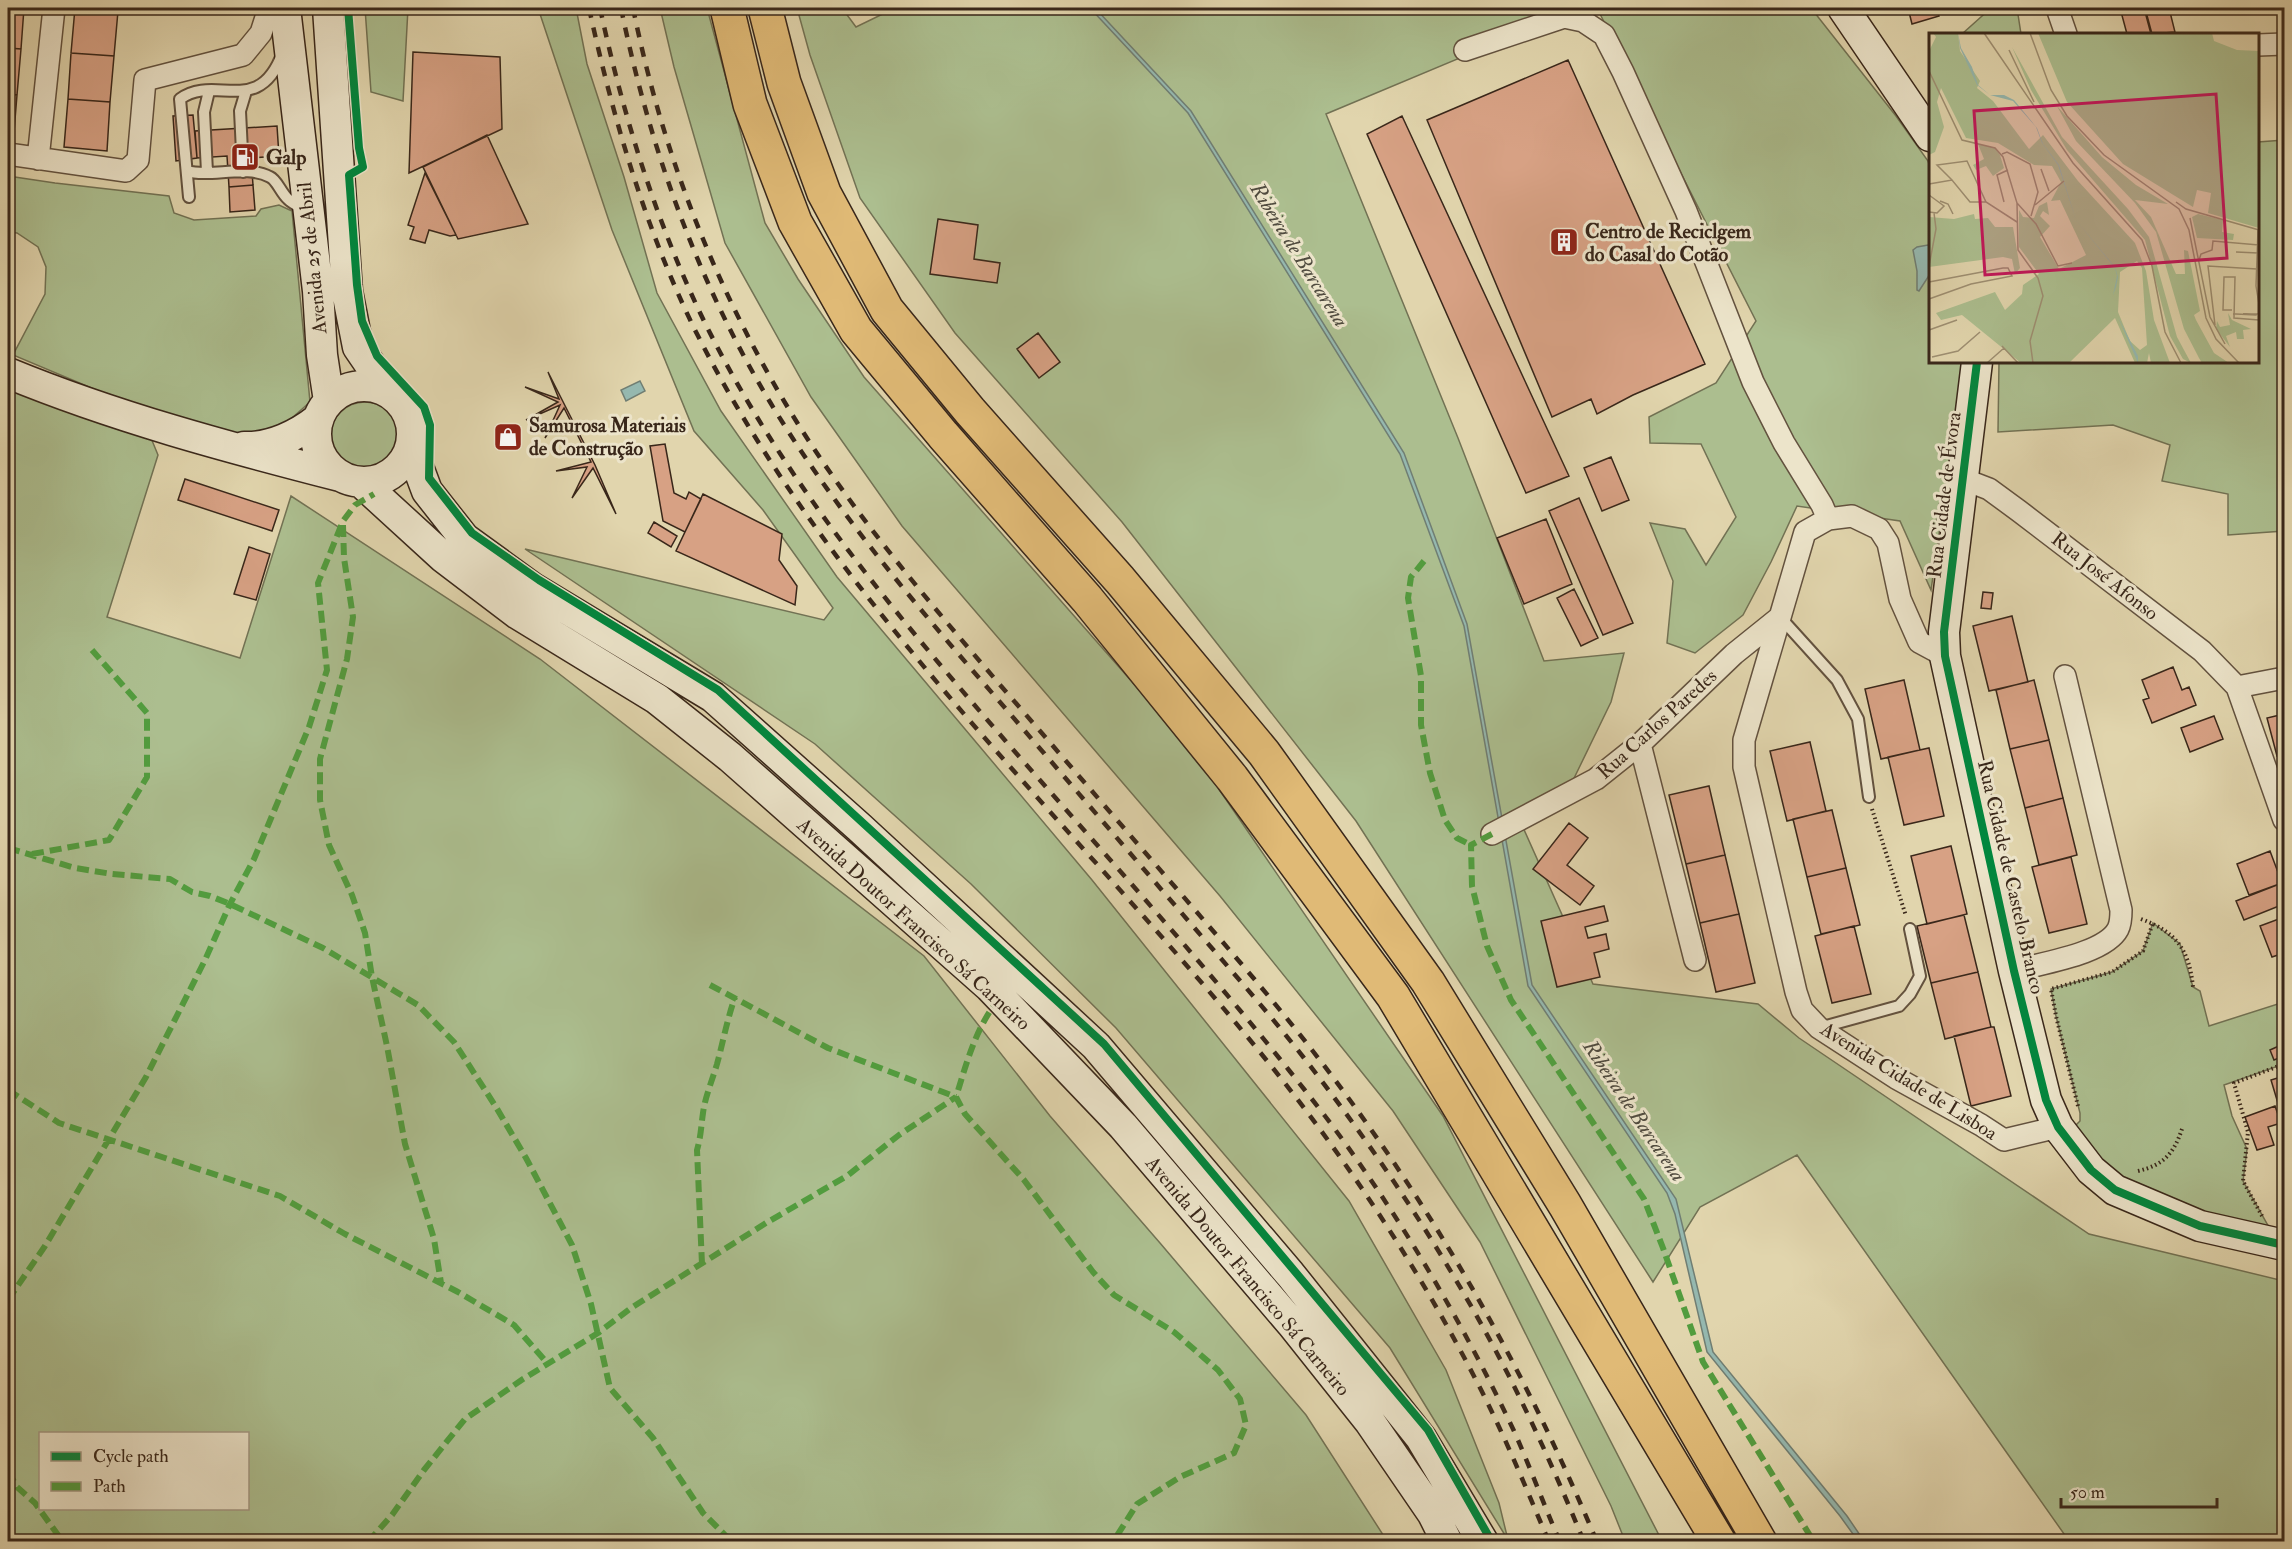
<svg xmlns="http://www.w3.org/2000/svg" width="2292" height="1549" font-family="'IM FELL Double Pica',serif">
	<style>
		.green { fill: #acbe8f; stroke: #727254; stroke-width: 1.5; fill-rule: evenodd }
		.water { fill: #95b8af; stroke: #707e73; stroke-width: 1.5 }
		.building { fill: #d7a184; stroke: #39271a; stroke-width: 1.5 }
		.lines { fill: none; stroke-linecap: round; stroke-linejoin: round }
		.lane-casing { stroke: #63523f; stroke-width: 14 }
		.street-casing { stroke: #63523f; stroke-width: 24 }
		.secondary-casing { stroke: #39271a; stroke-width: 33 }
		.highway-casing { stroke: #39271a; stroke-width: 36 }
		.path { stroke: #39271a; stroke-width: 4; stroke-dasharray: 1.5 3; stroke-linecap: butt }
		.lane { stroke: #ece4ca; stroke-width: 10 }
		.street { stroke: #ece4ca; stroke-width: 21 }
		.secondary { stroke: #ece4ca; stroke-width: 30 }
		.highway { stroke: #e0ba76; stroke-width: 33 }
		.rail { stroke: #39271a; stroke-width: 4.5; stroke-dasharray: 10 10; stroke-linecap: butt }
		.quiet { stroke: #529c3e; stroke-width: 6; stroke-dasharray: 12 6; stroke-linecap: butt }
		.cycleway-casing { stroke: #ece4ca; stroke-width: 11 }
		.cycleway { stroke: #00873e; stroke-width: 8 }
		.labels { text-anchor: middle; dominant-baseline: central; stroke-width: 6; stroke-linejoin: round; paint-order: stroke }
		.poi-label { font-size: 20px; font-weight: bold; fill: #39271a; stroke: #ece4ca; text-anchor: start }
		.street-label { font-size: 20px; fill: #39271a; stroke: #ece4ca }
		.water-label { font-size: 21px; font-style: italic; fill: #504b3f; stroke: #ece4ca }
		.inset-road { fill: none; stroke: #9e8f72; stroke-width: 1.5 }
		.view { fill: #c2185b; fill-opacity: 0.15; stroke: #c2185b; stroke-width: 3 }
		.inset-edge { fill: none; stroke: #39271a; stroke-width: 3 }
	</style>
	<rect width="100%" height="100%" fill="#e1d5ad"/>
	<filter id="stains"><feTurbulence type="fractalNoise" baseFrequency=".00333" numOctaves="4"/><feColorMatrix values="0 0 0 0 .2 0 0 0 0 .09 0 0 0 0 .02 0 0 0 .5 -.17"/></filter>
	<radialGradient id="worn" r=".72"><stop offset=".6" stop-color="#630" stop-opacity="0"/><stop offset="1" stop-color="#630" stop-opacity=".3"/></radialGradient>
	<path class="green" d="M365 8H408L403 101 371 92Z
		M538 8H576L587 64 624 177 657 293 721 411 837 577 1092 880 1349 1201 1446 1370 1499 1503 1508 1540 1390 1348 1116 1028 971 884 815 744 525 549 824 620 833 608 763 510 694 431 612 230Z
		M660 8H707L765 223 798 279 864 377 1192 750 1443 1116 1662 1541H1625L1611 1506 1480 1242 1393 1111 1220 896 902 526 811 397 725 243 674 67Z
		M797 8H842L856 27 895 8H1579L1326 114 1458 438 1544 661 1624 653 1611 702 1562 803 1521 823 1593 984 1758 1004 1799 1038 2089 1234 2284 1281V1541H2069L1797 1155 1700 1207 1653 1282 1356 821 1122 522 955 333 860 198 810 55Z
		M1597 8H1811L1896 116 1928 161 1930 167V362H1965L1943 504H1939L1936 526 1940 527 1931 590 1900 521 1797 506 1771 562 1743 615 1695 653 1667 643 1673 581 1650 523 1685 529 1706 565 1736 517 1701 444 1650 443 1649 417 1716 383 1756 321Z
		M1991 8H2017L2021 34H1962Z
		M2284 140V531L2228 535V494L2162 481 2170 445 2113 425 1998 432 1999 362H2258V142Z
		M8 176 55 183 169 196 174 213 194 220 256 216 261 209 279 205 292 211 310 402 284 425 250 435 212 432 127 403 13 355 45 294 46 267 38 247 17 233 8 232Z
		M8 384 151 438 158 455 107 617 240 658 291 496 540 659 924 956 1050 1116 1160 1243 1306 1415 1387 1541H8ZM40 1434H248V1508H40Z
		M330 437a35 35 0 1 1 70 0a35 35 0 1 1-70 0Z
		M2153 923 2180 944 2193 987 2200 991 2209 1026 2284 1002V1064L2224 1085 2232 1116 2247 1149 2243 1181 2275 1238 2123 1186 2072 1129 2080 1121V1113L2056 1016 2051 989 2112 972 2143 951Z"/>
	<path class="water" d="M1090 8H1095L1191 111 1404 453 1467 624 1532 985 1676 1199 1713 1352 1847 1516 1864 1541H1858L1840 1516 1707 1352 1675 1214 1667 1193 1528 986 1464 626 1400 454 1188 113Z
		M1928 245 1930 246V274L1919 291 1917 290V271L1913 250 1917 247Z
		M640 381 645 391 626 401 621 390Z"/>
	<path class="building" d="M8 8H24L21 49 8 48Z
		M75 8 118 11 114 56 71 53Z
		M1908 8H1936L1939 16 1912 24Z
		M2120 8H2144L2151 34H2127Z
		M2145 8H2169L2175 32 2152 34Z
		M8 48 21 49 17 95 8 94Z
		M413 52 500 57 502 129 409 173Z
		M71 53 114 56 110 102 68 99Z
		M1568 60 1705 364 1633 395 1597 414 1591 399 1552 417 1427 120Z
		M8 94 17 95 13 144 8 143Z
		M68 99 110 102 107 151 64 147Z
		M193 115 197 158 176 161 173 116Z
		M1402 116 1569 476 1526 493 1367 134Z
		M277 126 279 156 251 158 253 185 229 187 227 156 197 158 195 131Z
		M487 135 528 224 458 239 423 167Z
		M425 173 456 235 450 236 429 230 425 243 410 239 414 227 408 225Z
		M253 185 255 210 230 212 229 187Z
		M938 219 978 225 974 259 1000 263 997 283 930 274Z
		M1038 333 1060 362 1039 378 1017 349Z
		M548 372 595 465 616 514 593 468 572 498 587 467 556 471 591 462 564 408 545 438 560 405 526 420 558 402 525 387 559 399Z
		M665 444 674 493 686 499 689 492 701 499 685 532 663 521 650 446Z
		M1611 457 1629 500 1602 511 1584 468Z
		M185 479 279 510 272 531 178 500Z
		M703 494 782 534 779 560 797 586 795 605 676 551Z
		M1579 498 1633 623 1603 635 1549 511Z
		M1546 519 1572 584 1524 604 1497 538Z
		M654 522 677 536 671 547 648 533Z
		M249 547 270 554 256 600 234 594Z
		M1574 589 1598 638 1581 646 1557 598Z
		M1983 592 1993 593 1991 609 1981 608Z
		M2012 616 2028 682 1989 691 1973 626Z
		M2173 667 2182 690 2189 687 2196 705 2152 723 2143 700 2149 698 2142 680Z
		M1904 680 1920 750 1881 759 1865 689Z
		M2034 680 2049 740 2010 749 1996 690Z
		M2284 714V754L2277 756 2267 718Z
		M2214 716 2223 739 2190 752 2181 728Z
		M2049 740 2063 798 2025 808 2010 749Z
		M1810 742 1826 811 1787 821 1770 751Z
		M1929 748 1944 816 1904 825 1888 757Z
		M1709 786 1725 855 1686 864 1669 795Z
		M2063 798 2077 855 2039 865 2025 808Z
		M1832 810 1846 868 1807 877 1793 819Z
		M1569 823 1588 838 1567 865 1594 886 1580 905 1533 869Z
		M1951 846 1967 914 1927 924 1911 856Z
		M2270 851 2282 883 2249 895 2237 864Z
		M1725 855 1739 914 1700 923 1686 864Z
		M2071 857 2087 924 2049 933 2032 867Z
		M1846 868 1860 925 1821 934 1807 877Z
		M2282 883 2284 904 2244 920 2236 901Z
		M1604 906 1608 921 1585 927 1588 938 1606 934 1609 949 1594 953 1600 977 1557 987 1541 921Z
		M1739 914 1755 983 1716 992 1700 923Z
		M1964 915 1978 972 1931 983 1917 926Z
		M2284 917V953L2272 957 2260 926Z
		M1854 926 1871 994 1832 1003 1815 936Z
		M1978 972 1991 1027 1945 1039 1931 983Z
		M1991 1027H1994L2011 1096 1971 1106 1954 1036Z
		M2281 1045 2284 1056 2274 1060 2270 1050Z
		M2284 1076V1109L2280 1110 2271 1080Z
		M2275 1106 2281 1123 2268 1127 2274 1145 2257 1150 2245 1117Z"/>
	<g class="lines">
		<g class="lane-casing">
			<path id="lane" d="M187 171C210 178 247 164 270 177 277 180 281 193 288 199 292 203 298 206 303 209
				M207 172 204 112 209 91
				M243 172 240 111 246 91
				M189 197 180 99C215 73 259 119 283 52
				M1780 617 1837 680 1858 719 1869 797
				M1819 1028 1899 1006 1910 994 1920 976 1910 929"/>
		</g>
		<g class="street-casing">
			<path id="street" d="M2057 8 2066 34
				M2258 45 2284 44
				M1465 50 1564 17 1583 21 1604 35 1623 72 1686 211 1753 382 1784 443 1822 505 1828 519
				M8 154 126 171 138 160 145 80 243 55 261 33 269 8
				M38 159 54 8
				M1963 479 1989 489 2019 511 2202 651 2237 687 2284 820
				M1945 656 1919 642 1900 599 1888 543 1879 529 1852 516 1828 519 1805 532 1744 740V767L1796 992 1802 1010 1819 1028 1896 1078 1981 1125 2004 1140 2058 1127
				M2237 687 2284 678
				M1640 744 1695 960
				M1492 834 1596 779 1640 744 1734 654 1780 617
				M2014 971C2041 963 2105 954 2118 929 2121 923 2121 916 2121 910L2065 676"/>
		</g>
		<g class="secondary-casing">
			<path id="secondary" d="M285 8 318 291 322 355 329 401
				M328 8 347 291 358 347 388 391
				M1843 8 1930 136
				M1977 362 1944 632 1945 656 2014 971 2046 1100 2058 1127 2091 1170 2115 1190 2200 1226 2284 1245
				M8 373C115 417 227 447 340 476
				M316 434a48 48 0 1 1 96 0a48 48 0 1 1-96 0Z
				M244 447C271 448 298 435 318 419
				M411 448 427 491 464 538 534 589 713 697 859 827 1096 1046 1290 1274 1421 1438 1483 1542
				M361 482 443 557 518 614 657 699 730 757 990 987 1123 1126 1292 1324 1370 1422 1433 1514 1447 1542"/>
		</g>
		<g class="highway-casing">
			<path id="highway" d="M727 8 750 104 795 222 856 330 943 435 1087 599 1232 778 1393 996 1719 1542
				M765 8 784 83 824 193 887 310 970 411 1120 580 1264 753 1428 982 1565 1205 1760 1542"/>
		</g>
		<path class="path" d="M1872 809 1906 916
			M2141 919C2176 932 2189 949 2193 987
			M2078 1106 2056 1016 2051 989 2112 972 2143 951 2153 923
			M2138 1171C2164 1165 2174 1153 2182 1129
			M2262 1216 2243 1181 2248 1132 2234 1083 2284 1064"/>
		<use href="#lane" class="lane"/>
		<use href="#street" class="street"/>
		<use href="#secondary" class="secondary"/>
		<use href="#highway" class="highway"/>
		<path class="rail" d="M589 8C613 118 645 228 695 330 836 611 1077 825 1272 1067 1350 1164 1420 1271 1477 1382 1504 1434 1526 1488 1549 1542
			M600 8C623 115 656 222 704 321 781 477 890 608 1003 738 1112 863 1224 985 1325 1116 1397 1211 1463 1323 1514 1431 1530 1467 1544 1505 1560 1542
			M621 8C649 145 697 281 770 402 833 507 912 601 993 694 1055 766 1117 838 1179 910 1221 959 1264 1007 1304 1058 1383 1159 1454 1268 1512 1382 1538 1434 1562 1488 1584 1542
			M633 8C663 156 718 296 798 424 857 518 929 602 1001 686 1061 755 1121 825 1182 895 1226 946 1270 996 1312 1050 1430 1201 1523 1365 1597 1542"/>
		<path class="quiet" d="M343 525 344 558 353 617 347 659 320 759V800L329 845 352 895 365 933 372 977 387 1046 405 1144 434 1239 441 1283
			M1424 561 1411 577 1408 598 1421 676V725L1430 773 1445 820 1457 838 1471 845
			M1492 834 1471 845 1472 886 1487 946 1511 1000 1644 1199 1663 1248 1703 1362 1814 1542
			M8 848 75 868 112 874 170 879 192 892 210 896 230 904 323 948 418 1005 454 1042 496 1107 526 1158 572 1245 591 1304 610 1388 653 1438 703 1513 726 1536 739 1542
			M32 854 109 840 147 777V713L92 650
			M710 985 828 1048 956 1097
			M1000 998C976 1026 967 1062 956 1097L965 1114 1024 1180 1093 1272 1114 1295 1174 1332 1218 1370 1240 1399 1246 1425 1234 1453 1180 1477 1137 1504 1113 1542
			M8 1090 59 1123 280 1196 345 1234 458 1292 514 1325 548 1364
			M702 1264 697 1150C701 1136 701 1127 703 1113 705 1097 712 1081 717 1064 723 1042 727 1020 735 997
			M8 1300 45 1246 146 1077 205 960 230 904 254 859 309 727 327 670 318 583 343 521 355 505 374 494
			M8 1471 17 1487 35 1503 63 1542
			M368 1542 392 1515 424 1470 465 1419 523 1379 598 1333 631 1308 766 1223 847 1176 899 1135 956 1097"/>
		<g class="cycleway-casing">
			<path id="cycleway" d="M348 8 359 148 363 167 349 175 357 285 362 321 377 356 424 407 430 425 429 478 472 533 539 580 718 690 1104 1044 1428 1430 1492 1542
				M1977 362 1944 632 1945 656 2014 971 2046 1100 2058 1127 2091 1170 2115 1190 2200 1226 2284 1245"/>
		</g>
		<use href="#cycleway" class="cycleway"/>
	</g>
	<defs>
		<g id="fuel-square" transform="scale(1.5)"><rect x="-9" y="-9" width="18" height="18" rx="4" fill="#8f2418" stroke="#ece4ca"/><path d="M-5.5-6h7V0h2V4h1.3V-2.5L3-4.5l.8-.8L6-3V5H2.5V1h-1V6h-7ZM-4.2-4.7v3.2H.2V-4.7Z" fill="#fff"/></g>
		<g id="building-square" transform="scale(1.5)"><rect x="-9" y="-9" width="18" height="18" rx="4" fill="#8f2418" stroke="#ece4ca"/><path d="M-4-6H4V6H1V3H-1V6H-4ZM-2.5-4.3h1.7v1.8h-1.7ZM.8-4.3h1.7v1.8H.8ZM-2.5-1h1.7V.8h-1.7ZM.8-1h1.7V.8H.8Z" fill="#fff"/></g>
		<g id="shop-square" transform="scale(1.5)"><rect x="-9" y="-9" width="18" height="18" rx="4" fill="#8f2418" stroke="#ece4ca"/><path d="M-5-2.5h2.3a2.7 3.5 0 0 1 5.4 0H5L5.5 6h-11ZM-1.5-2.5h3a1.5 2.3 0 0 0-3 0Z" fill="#fff"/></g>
	</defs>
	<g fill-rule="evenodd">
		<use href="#fuel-square" x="245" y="157"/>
		<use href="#building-square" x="1564" y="242"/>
		<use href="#shop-square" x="508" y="437"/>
	</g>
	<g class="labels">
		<g class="poi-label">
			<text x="266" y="157">Galp</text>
			<text x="1585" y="231">Centro de Reciclgem<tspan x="1585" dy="23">do Casal do Cotão</tspan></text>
			<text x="529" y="425">Samurosa Materiais<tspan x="529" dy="23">de Construção</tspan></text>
		</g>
		<g class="street-label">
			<text transform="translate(312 258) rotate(-96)">Avenida 25 de Abril</text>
			<text transform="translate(1944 495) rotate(-83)">Rua Cidade de Évora</text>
			<text transform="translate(2105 576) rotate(38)">Rua José Afonso</text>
			<text transform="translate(1657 724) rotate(-42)">Rua Carlos Paredes</text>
			<text transform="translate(2011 877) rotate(77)">Rua Cidade de Castelo Branco</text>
			<text transform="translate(914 924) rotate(42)">Avenida Doutor Francisco Sá Carneiro</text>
			<text transform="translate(1909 1081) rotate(32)">Avenida Cidade de Lisboa</text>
			<text transform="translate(1248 1276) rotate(50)">Avenida Doutor Francisco Sá Carneiro</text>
		</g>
		<g class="water-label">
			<text transform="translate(1299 255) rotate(58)">Ribeira de Barcarena</text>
			<text transform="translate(1634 1111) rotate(56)">Ribeira de Barcarena</text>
		</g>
	</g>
	<g transform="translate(1929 33)">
		<rect width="330" height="330" fill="#e1d5ad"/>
		<path d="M4 0H29L31 18 51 48 48 55 64 68 100 116 114 102 149 148 206 210 217 238 225 287 241 330H222L220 320 218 330H206L186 285 140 330H92L33 282 12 287 7 280 66 259 76 277 93 261 94 252 110 241 90 214V177L94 184 105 185 110 173 118 169 120 182 114 178 111 183 121 193 111 204 130 236 157 222 131 167 122 168 132 149 123 133 105 132 69 110 37 105 12 55 8 69 15 94 6 119 0 122V18L7 4ZM208 228 213 235 218 312 211 317 201 308 189 279 191 239ZM109 0H283L285 8 308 17 330 18V195L279 180 282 160 268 157 264 174 194 131 138 69ZM83 14 133 104 199 176 220 204 248 304 262 330 254 326 241 303 216 207 138 117 102 57ZM128 73 173 124 207 152 239 171 206 167 222 184 247 241H256L255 217 259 218 271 278 265 282 267 287 285 320 300 330H273L270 325 255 296 227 199 206 170 147 108ZM49 111 66 115 71 122 75 135 64 143 57 133 47 137 44 132 55 126ZM45 181 46 186 59 185 66 194H84L91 235 86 241 83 226 74 224 0 234V184L25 186ZM269 181 294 187 293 199 305 201 304 207 268 205 263 184ZM299 280 303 287 322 296 314 297 315 306H308L307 299 297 303 301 314 287 296 288 288 291 294 301 292Z" fill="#acbe8f" fill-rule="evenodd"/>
		<path d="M29 0 32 15 43 34 49 52 61 62H75L85 67 108 95 114 111 130 132 147 187 186 234 189 244 187 254 184 262 189 284 209 323V330L189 284 184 262 188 243 186 235 147 187 129 132 113 110 107 94 84 68 61 62 48 52 31 15Z" fill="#95b8af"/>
		<path class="inset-road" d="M55 0 144 130 213 207 223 233 236 299 252 330M101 0 122 57 138 83 175 122 250 176 260 197 277 285 287 306 310 330M80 17 105 69M0 38 33 107 66 115 74 124 88 170 89 217 109 245 114 263 101 308 104 330M73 121 78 119 101 131 109 159 102 183M112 136 120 158M23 147 8 132 38 128 57 169 88 189M0 151 23 147 41 169H57M0 162 15 173 8 180 0 179M11 168 19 171 24 181M75 169 68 142 79 137M247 169 257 176 330 197M88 170 107 191 129 233 143 230M106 172 135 148M261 185 281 284 296 311M329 197 327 253 330 271M307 219 329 220M270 227 272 221 283 217 284 208 330 212M0 233 7 196 5 180M0 249 74 235H79L83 243 42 251 0 266M303 277H294L295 244H306L305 285 330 287M304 281H307L327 282 328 281H314M286 292 279 233 328 236M0 297 28 287M73 313 89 330M3 324 29 318 51 299M58 330 75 315"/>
		<path class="view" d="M287 61 298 225 56 242 45 78Z"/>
		<rect width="330" height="330" class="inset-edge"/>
	</g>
	<rect width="2292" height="1549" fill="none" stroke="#e1d5ad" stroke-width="30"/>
	<rect x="9" y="9" width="2274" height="1531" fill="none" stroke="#39271a" stroke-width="3"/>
	<rect x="15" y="15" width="2262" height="1519" fill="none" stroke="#39271a" stroke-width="1.5"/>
	<rect x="39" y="1432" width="210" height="78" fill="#ece4ca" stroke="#a49884" stroke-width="1.5"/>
	<rect x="51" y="1452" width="30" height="9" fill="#00873e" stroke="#a49884" stroke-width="1.5"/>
	<text x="93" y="1462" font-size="18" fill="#39271a">Cycle path</text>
	<rect x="51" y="1482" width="30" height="9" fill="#529c3e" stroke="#a49884" stroke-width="1.5"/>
	<text x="93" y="1492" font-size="18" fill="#39271a">Path</text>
	<path d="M2061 1498v9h156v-9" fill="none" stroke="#39271a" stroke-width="3"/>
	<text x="2070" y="1498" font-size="18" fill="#39271a" stroke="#ece4ca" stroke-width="4.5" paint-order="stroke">50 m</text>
	<rect width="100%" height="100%" filter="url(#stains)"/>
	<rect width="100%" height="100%" fill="url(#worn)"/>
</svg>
